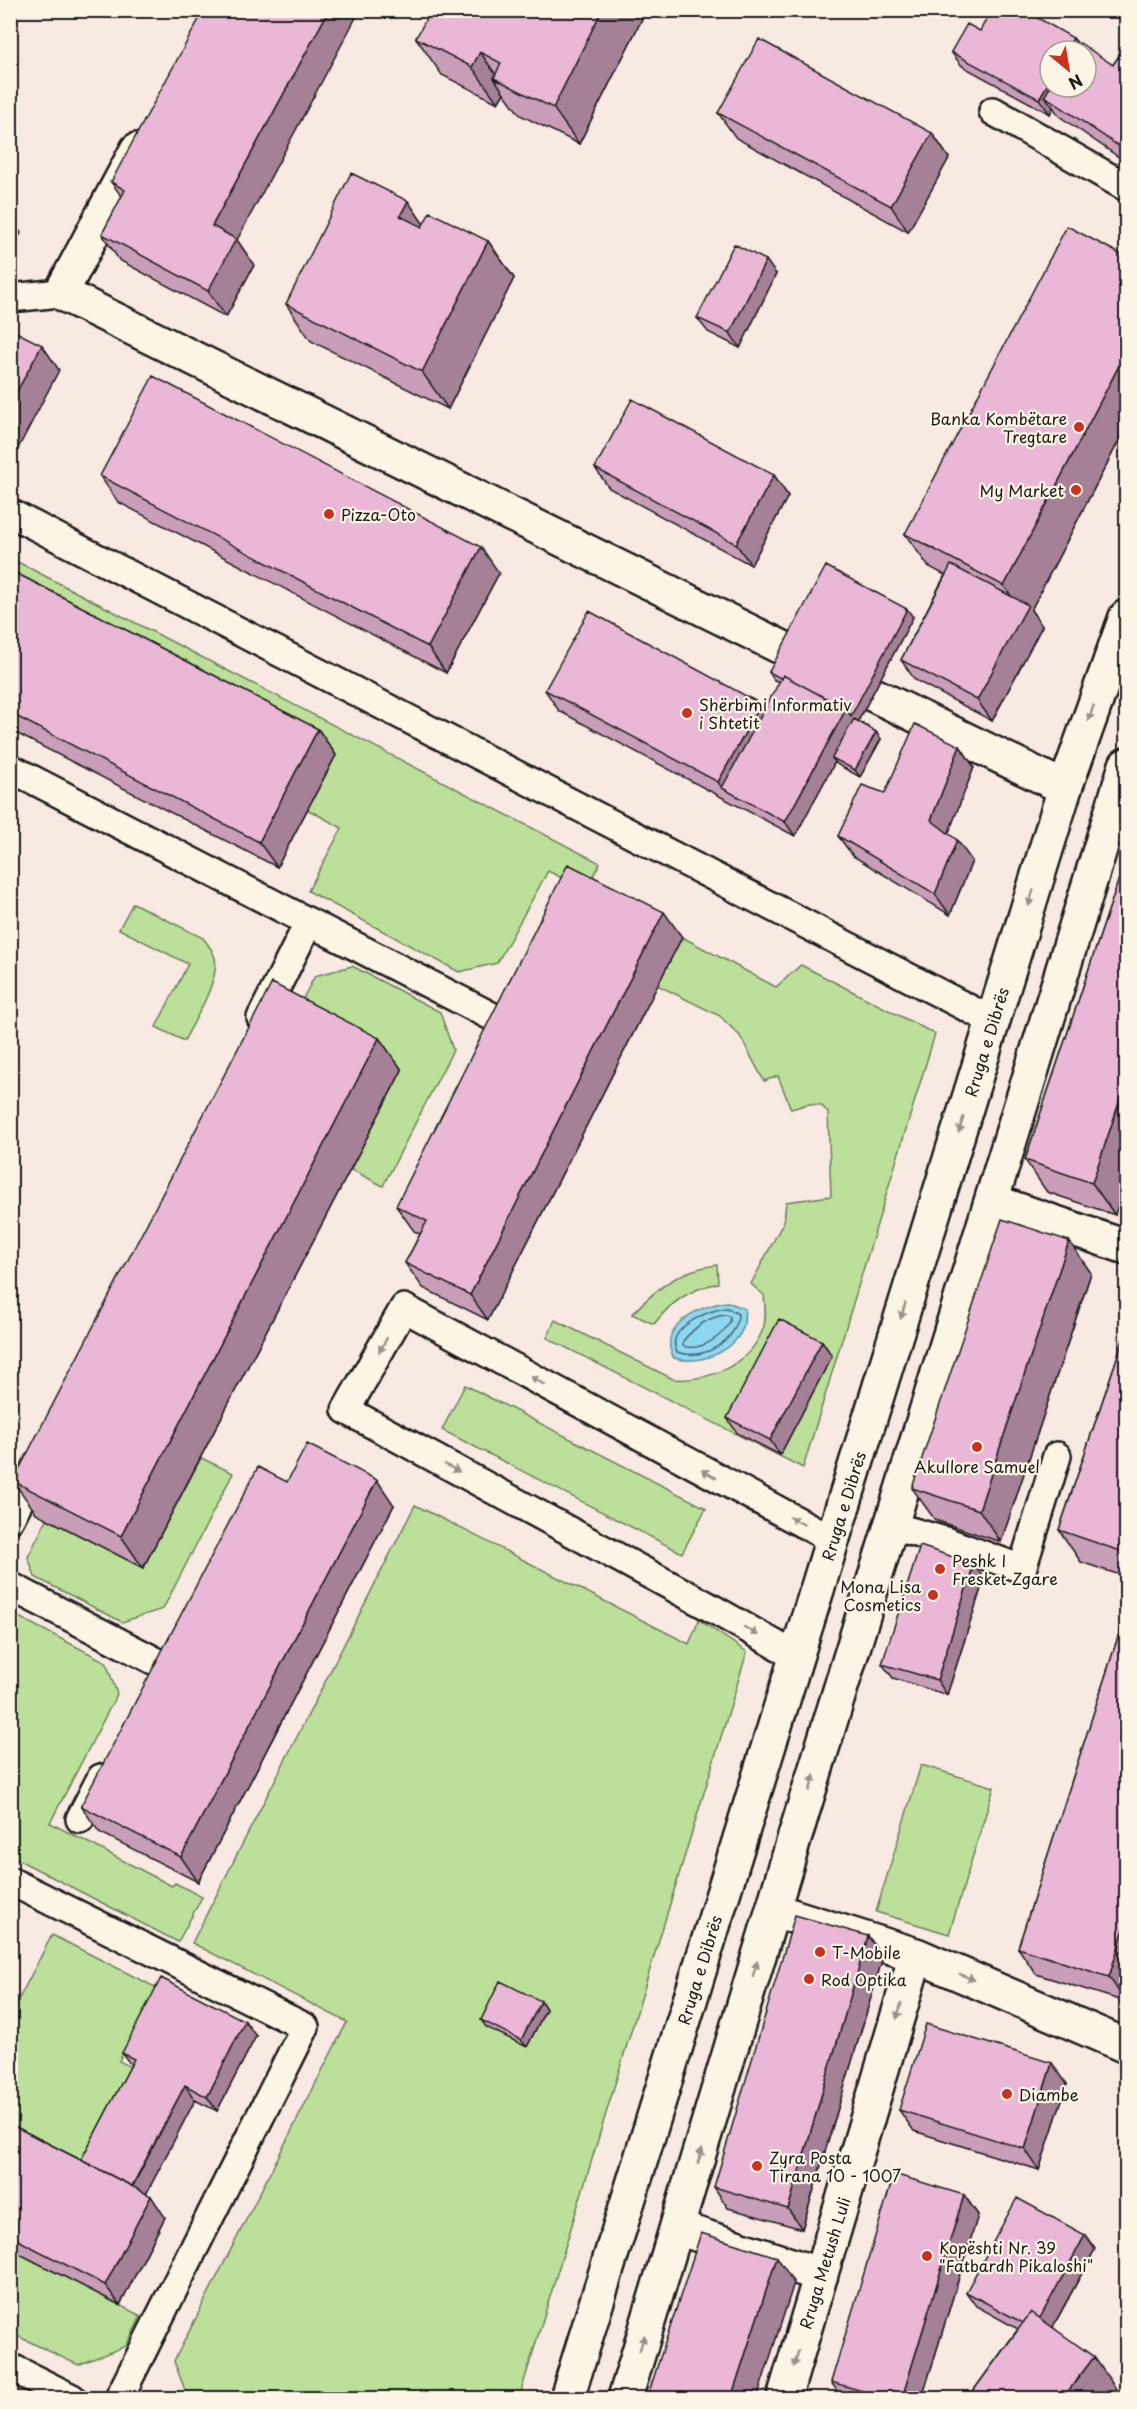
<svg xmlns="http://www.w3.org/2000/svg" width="1137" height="2409" font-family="'Playpen Sans',sans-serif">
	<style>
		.green { fill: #bce09a; stroke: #6c7e5b; stroke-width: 1.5 }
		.water { fill: #8ed7f0; stroke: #608c9b; stroke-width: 1.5 }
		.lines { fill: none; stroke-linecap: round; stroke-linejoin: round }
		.shore { stroke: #4a6771; stroke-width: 1.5 }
		.lane-casing { stroke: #1c1c1c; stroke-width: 32 }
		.street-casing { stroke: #1c1c1c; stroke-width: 38 }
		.primary-casing { stroke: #1c1c1c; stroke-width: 38 }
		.lane { stroke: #fcf5e5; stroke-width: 27 }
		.street { stroke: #fcf5e5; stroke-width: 33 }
		.primary { stroke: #fcf5e5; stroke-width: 33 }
		.wall { fill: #c99eb8; stroke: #1c1c1c; stroke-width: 1.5 }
		.shaded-wall { fill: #a48196; stroke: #1c1c1c; stroke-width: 1.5 }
		.building { fill: #eab8d6; stroke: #1c1c1c; stroke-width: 1.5 }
		.oneway { fill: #97938b }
		.poi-dot { fill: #c8321e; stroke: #fcf5e5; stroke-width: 2 }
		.labels { text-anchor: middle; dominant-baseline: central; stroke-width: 4.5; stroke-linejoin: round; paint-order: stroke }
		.poi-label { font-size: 16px; fill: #1c1c1c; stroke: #fcf5e5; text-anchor: start }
		.street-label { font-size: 16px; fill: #1c1c1c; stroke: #fcf5e5 }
	</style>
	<rect width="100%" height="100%" fill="#f8e9e2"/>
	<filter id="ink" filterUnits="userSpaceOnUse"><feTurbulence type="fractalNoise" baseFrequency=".0167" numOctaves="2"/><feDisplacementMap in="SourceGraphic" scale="12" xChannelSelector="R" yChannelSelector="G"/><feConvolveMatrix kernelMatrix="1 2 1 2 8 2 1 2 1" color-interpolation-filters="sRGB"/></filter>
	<g filter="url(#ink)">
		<path class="green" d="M10 558 600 863 586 890 548 871 497 963 459 972 308 891 342 828 307 809 11 587Z
			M133 903 203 938C208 944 213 950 215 958 220 980 194 1021 184 1041L156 1027 188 964 119 929Z
			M682 937 776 987 801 965 935 1034 803 1468 547 1338 555 1320 673 1379C708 1382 750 1365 763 1329 767 1319 765 1306 764 1295L751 1284 784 1221 786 1202 831 1196 828 1113 821 1105 808 1104 791 1109 778 1076 764 1081 740 1036 720 1016 657 985Z
			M352 966 440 1012 453 1050 383 1186 350 1169 294 1015 315 976Z
			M717 1265 718 1283C689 1290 672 1301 654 1324L632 1314C657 1288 680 1269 717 1265Z
			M465 1385 706 1508 682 1553 442 1430Z
			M201 1458 233 1473 163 1609 122 1622 35 1577 28 1557 47 1519 143 1568Z
			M415 1505 689 1644 699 1620 747 1652 519 2398H188L174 2361 347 2022 192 1943Z
			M11 1614H13L106 1662 117 1694 50 1823 172 1886 175 1883 202 1897 178 1942 11 1856Z
			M921 1765 994 1787 949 1934 876 1912Z
			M52 1935 157 1988 119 2061 144 2074 90 2178 11 2137 10 2016Z
			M10 2249 141 2316 126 2346 78 2365 11 2333Z"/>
		<path class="water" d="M728 1302 745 1309C744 1315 745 1323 743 1328 732 1354 698 1365 674 1358 655 1326 702 1304 728 1302Z"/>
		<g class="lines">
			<path class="shore" d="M727 1308 738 1314C738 1341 702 1362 677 1352 664 1329 709 1309 727 1308Z
				M726 1315 730 1317V1322C722 1337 700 1352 683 1346V1341C695 1327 707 1317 726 1315Z"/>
			<g class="lane-casing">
				<path id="lane" d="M993 111 1126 187
					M10 298 61 293
					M10 513 993 1021
					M10 768 495 1018
					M261 1018 309 922
					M10 1519 39 1463
					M892 1526 945 1541 1022 1569 1057 1456
					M10 1586 161 1664
					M796 1656 706 1605 346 1410 404 1308 833 1540
					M80 1819 101 1778
					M10 1881 305 2027 119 2398
					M10 2367 72 2398"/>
			</g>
			<g class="street-casing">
				<path id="street" d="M137 150 61 293 789 651
					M872 694 1065 788
					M992 1201 1126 1247
					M773 1910 916 1955 1126 2046
					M678 2228 821 2275
					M784 2398 916 1955"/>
			</g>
			<g class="primary-casing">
				<path id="primary" d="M567 2398 1065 788 1126 617
					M625 2398 803 1810 1126 765"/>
			</g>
			<use href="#lane" class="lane"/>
			<use href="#street" class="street"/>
			<use href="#primary" class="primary"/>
		</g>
		<path class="wall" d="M645 13 579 144 520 115 504 93 498 103 442 75 416 38Z
			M980 31 1073 38 1079 45 1113 65 1126 45V162L1059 116 1053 107 1050 114 962 66 951 52Z
			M718 113 932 133 949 158 908 232 736 138Z
			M111 182 237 240 254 265 226 317 119 260 102 234 122 197Z
			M424 224 488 241 514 278 448 409 311 341 286 304Z
			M1126 257V427L1031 610 1042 626 992 721 915 680 901 660 945 575 928 566 905 534Z
			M776 274 740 348 708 332 697 318Z
			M595 468 774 475 788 496 751 565 609 488Z
			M100 476 499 573 446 673 118 502Z
			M10 570 318 729 336 755 277 867 10 730Z
			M913 617 858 721 876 732 881 739 860 777 838 765 835 762 795 836 559 711 545 690 765 709 780 682 774 680 769 672Z
			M960 746 974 767 948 833 972 861 950 915 853 856 838 836 885 793Z
			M1126 858 1115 1215 1047 1192 1025 1160Z
			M682 937 488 1320 423 1288 405 1263 420 1234 414 1231 396 1206Z
			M379 1038 402 1070 143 1568 36 1513 13 1481Z
			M1069 1241 1091 1273 1001 1542 935 1520 912 1488Z
			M1126 1331V1577L1081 1562 1059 1530Z
			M822 1341 832 1356 780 1455 737 1433 727 1418Z
			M287 1482 394 1505 198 1882 99 1832 81 1806Z
			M974 1564 984 1579 947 1695 893 1678 882 1664Z
			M1126 1612V2002L1036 1974 1018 1948Z
			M868 1936 883 1957 802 2229 728 2208 714 2187Z
			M541 2001 546 2009 527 2047 486 2027 481 2020Z
			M256 2036 217 2111 195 2100 146 2194 165 2217 120 2305 10 2249V2124L81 2160 131 2065 122 2053Z
			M1067 2084 1039 2170 914 2131 899 2110Z
			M964 2195 978 2215 922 2398H842L831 2382Z
			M1085 2235 1095 2249 1053 2327 1116 2389 1109 2398H968L1018 2329 976 2306 966 2292Z"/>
		<path class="shaded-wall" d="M329 10H360L237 240 254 265 226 317 208 291 212 226Z
			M602 10H643L645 13 579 144 553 108Z
			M1073 38 1083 51H1066Z
			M480 52 501 82 494 78 504 93 498 103 472 67Z
			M1050 80V87L1045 96 1053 107 1050 114 1039 99Z
			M932 133 949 158 908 232 891 206Z
			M408 201 433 238 400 216Z
			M16 226 21 233 10 253V236Z
			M488 241 514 278 448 409 422 372Z
			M766 260 776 274 740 348 730 333Z
			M42 345 59 370 11 462 10 461V404Z
			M1126 352V427L1031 610 1042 626 992 721 977 700 1023 613 1004 586Z
			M774 475 788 496 751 565 736 544Z
			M481 547 499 573 446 673 428 647Z
			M907 609 913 617 857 723 832 758 835 762 795 836 785 822 846 709Z
			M761 704 776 724 722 788 718 782Z
			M318 729 336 755 277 867 259 842Z
			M876 732 881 739 860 777 855 770Z
			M960 746 974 767 946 840 931 820Z
			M957 840 972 861 950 915 935 894Z
			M664 912 682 937 488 1320 470 1295Z
			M379 1038 402 1070 143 1568 121 1536Z
			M1126 1082V1181L1115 1215 1092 1183Z
			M1069 1241 1091 1273 1001 1542 979 1510Z
			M822 1341 832 1356 780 1455 770 1440Z
			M377 1480 394 1505 198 1882 181 1857Z
			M974 1564 984 1579 947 1695 937 1680Z
			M1126 1922V2002L1109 1977Z
			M868 1936 883 1957 802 2229 788 2209Z
			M541 2001 546 2009 527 2047 521 2040Z
			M245 2021 256 2036 217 2111 207 2097Z
			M1052 2063 1067 2084 1039 2170 1025 2149Z
			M185 2085 195 2100 141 2204 131 2190Z
			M964 2195 978 2215 922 2398H902Z
			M151 2196 165 2217 120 2305 105 2285Z
			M1085 2235 1095 2249 1044 2343 1034 2328Z
			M777 2257 794 2283 757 2398H731Z
			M1094 2357 1116 2389 1109 2398H1063Z"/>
		<path class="building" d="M204 10H329L212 226 236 239 208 291 102 234 125 190 111 182Z
			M431 10H602L553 108 494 78 501 63 480 52 472 67 416 38Z
			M991 10H1024L1073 38 1066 51H1050V80L1039 99 951 52 967 24 980 31Z
			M759 39 932 133 891 206 718 113Z
			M1080 43 1113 65 1126 45V151L1045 96 1050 87H1086V51H1075Z
			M351 173 408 201 400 216 422 227 430 212 488 241 422 372 286 304Z
			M10 223 16 226 10 236Z
			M1067 226 1126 257V352L1004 586 905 534Z
			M734 244 766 260 730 333 697 318Z
			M10 329 42 345 10 404Z
			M153 376 481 547 428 647 100 476Z
			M632 399 774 475 736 544 595 468Z
			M951 565 1028 605 977 700 901 660Z
			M826 566 907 609 851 716 846 709 783 675 782 679 769 672Z
			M10 570 318 729 259 842 10 713Z
			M589 611 761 704 718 782 545 690Z
			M783 675 846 709 785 822 722 788Z
			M854 719 876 732 855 770 832 758Z
			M915 724 960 746 931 820 957 840 935 894 838 836 862 785 885 793Z
			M1126 858V1082L1092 1183 1025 1160Z
			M568 864 664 912 470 1295 405 1263 427 1221 396 1206Z
			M272 983 379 1038 121 1536 13 1481Z
			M1002 1219 1069 1241 979 1510 912 1488Z
			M779 1319 822 1341 770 1440 727 1418Z
			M1126 1331V1553L1059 1530Z
			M307 1444 377 1480 181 1857 81 1806 258 1467 287 1482Z
			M920 1546 974 1564 937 1680 882 1664Z
			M1126 1612V1922L1109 1977 1018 1948Z
			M795 1915 868 1936 788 2209 714 2187Z
			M161 1978 245 2021 207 2097 185 2085 132 2186 81 2160 134 2059 122 2053Z
			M500 1981 541 2001 521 2040 481 2020Z
			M926 2024 1052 2063 1025 2149 899 2110Z
			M10 2124 151 2196 105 2285 10 2236Z
			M894 2174 964 2195 902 2398H887L831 2382Z
			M1017 2198 1085 2235 1040 2318 1031 2312 1023 2323 966 2292Z
			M701 2233 777 2257 731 2398H647Z
			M1031 2312 1094 2357 1063 2398H968Z"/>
		<defs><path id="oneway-solid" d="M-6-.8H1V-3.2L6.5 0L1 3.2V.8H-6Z" transform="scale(1.5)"/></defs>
		<g class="oneway">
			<use href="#oneway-solid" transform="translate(1091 713) rotate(109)"/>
			<use href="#oneway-solid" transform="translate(1031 898) rotate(107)"/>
			<use href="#oneway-solid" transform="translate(961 1125) rotate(107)"/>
			<use href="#oneway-solid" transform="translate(903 1311) rotate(107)"/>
			<use href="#oneway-solid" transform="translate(383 1345) rotate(119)"/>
			<use href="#oneway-solid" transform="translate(538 1381) rotate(-151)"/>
			<use href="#oneway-solid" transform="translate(452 1468) rotate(28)"/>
			<use href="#oneway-solid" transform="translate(709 1474) rotate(-151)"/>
			<use href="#oneway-solid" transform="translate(797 1521) rotate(-152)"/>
			<use href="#oneway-solid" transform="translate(751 1631) rotate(30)"/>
			<use href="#oneway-solid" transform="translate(812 1783) rotate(-73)"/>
			<use href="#oneway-solid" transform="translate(755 1969) rotate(-73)"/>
			<use href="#oneway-solid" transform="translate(967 1977) rotate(23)"/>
			<use href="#oneway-solid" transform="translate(899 2011) rotate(107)"/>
			<use href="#oneway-solid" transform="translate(700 2156) rotate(-73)"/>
			<use href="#oneway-solid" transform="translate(642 2343) rotate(-73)"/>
			<use href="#oneway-solid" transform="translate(796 2359) rotate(106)"/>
		</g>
	</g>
	<g class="poi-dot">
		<circle cx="1079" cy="427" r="6"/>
		<circle cx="1076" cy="490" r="6"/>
		<circle cx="329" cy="514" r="6"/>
		<circle cx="687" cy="713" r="6"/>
		<circle cx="977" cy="1447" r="6"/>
		<circle cx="940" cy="1569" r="6"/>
		<circle cx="933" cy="1595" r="6"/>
		<circle cx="820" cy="1952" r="6"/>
		<circle cx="809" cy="1979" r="6"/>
		<circle cx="1007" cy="2094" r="6"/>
		<circle cx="757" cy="2166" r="6"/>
		<circle cx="927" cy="2256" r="6"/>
	</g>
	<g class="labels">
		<g class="poi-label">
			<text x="1067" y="418" text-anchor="end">Banka Kombëtare<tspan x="1067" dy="18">Tregtare</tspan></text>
			<text x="1064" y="490" text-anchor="end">My Market</text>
			<text x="341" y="514">Pizza-Oto</text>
			<text x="699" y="704">Shërbimi Informativ<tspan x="699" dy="18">i Shtetit</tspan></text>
			<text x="977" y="1466" text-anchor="middle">Akullore Samuel</text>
			<text x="952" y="1560">Peshk I<tspan x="952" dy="18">Fresket Zgare</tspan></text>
			<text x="921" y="1586" text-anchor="end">Mona Lisa<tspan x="921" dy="18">Cosmetics</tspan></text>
			<text x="832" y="1952">T-Mobile</text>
			<text x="821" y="1979">Rod Optika</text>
			<text x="1019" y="2094">Diambe</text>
			<text x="769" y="2157">Zyra Posta<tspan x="769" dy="18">Tirana 10 - 1007</tspan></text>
			<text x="939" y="2247">Kopështi Nr. 39<tspan x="939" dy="18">"Fatbardh Pikaloshi"</tspan></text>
		</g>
		<g class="street-label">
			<text transform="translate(986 1042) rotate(-73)">Rruga e Dibrës</text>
			<text transform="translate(843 1506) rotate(-73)">Rruga e Dibrës</text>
			<text transform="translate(699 1970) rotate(-73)">Rruga e Dibrës</text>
			<text transform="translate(824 2263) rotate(-73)">Rruga Metush Luli</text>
		</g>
	</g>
	<rect width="1137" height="2409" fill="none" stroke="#fcf5e5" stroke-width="36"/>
	<rect x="18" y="18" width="1101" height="2373" fill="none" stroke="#1c1c1c" stroke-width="2" filter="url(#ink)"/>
	<g transform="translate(1068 69) rotate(150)"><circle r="28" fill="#fcf5e5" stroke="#a29e95" stroke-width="1.5"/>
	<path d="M0-4.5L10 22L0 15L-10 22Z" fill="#c8321e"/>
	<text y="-9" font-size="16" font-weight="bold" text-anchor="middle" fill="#1c1c1c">N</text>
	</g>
</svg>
